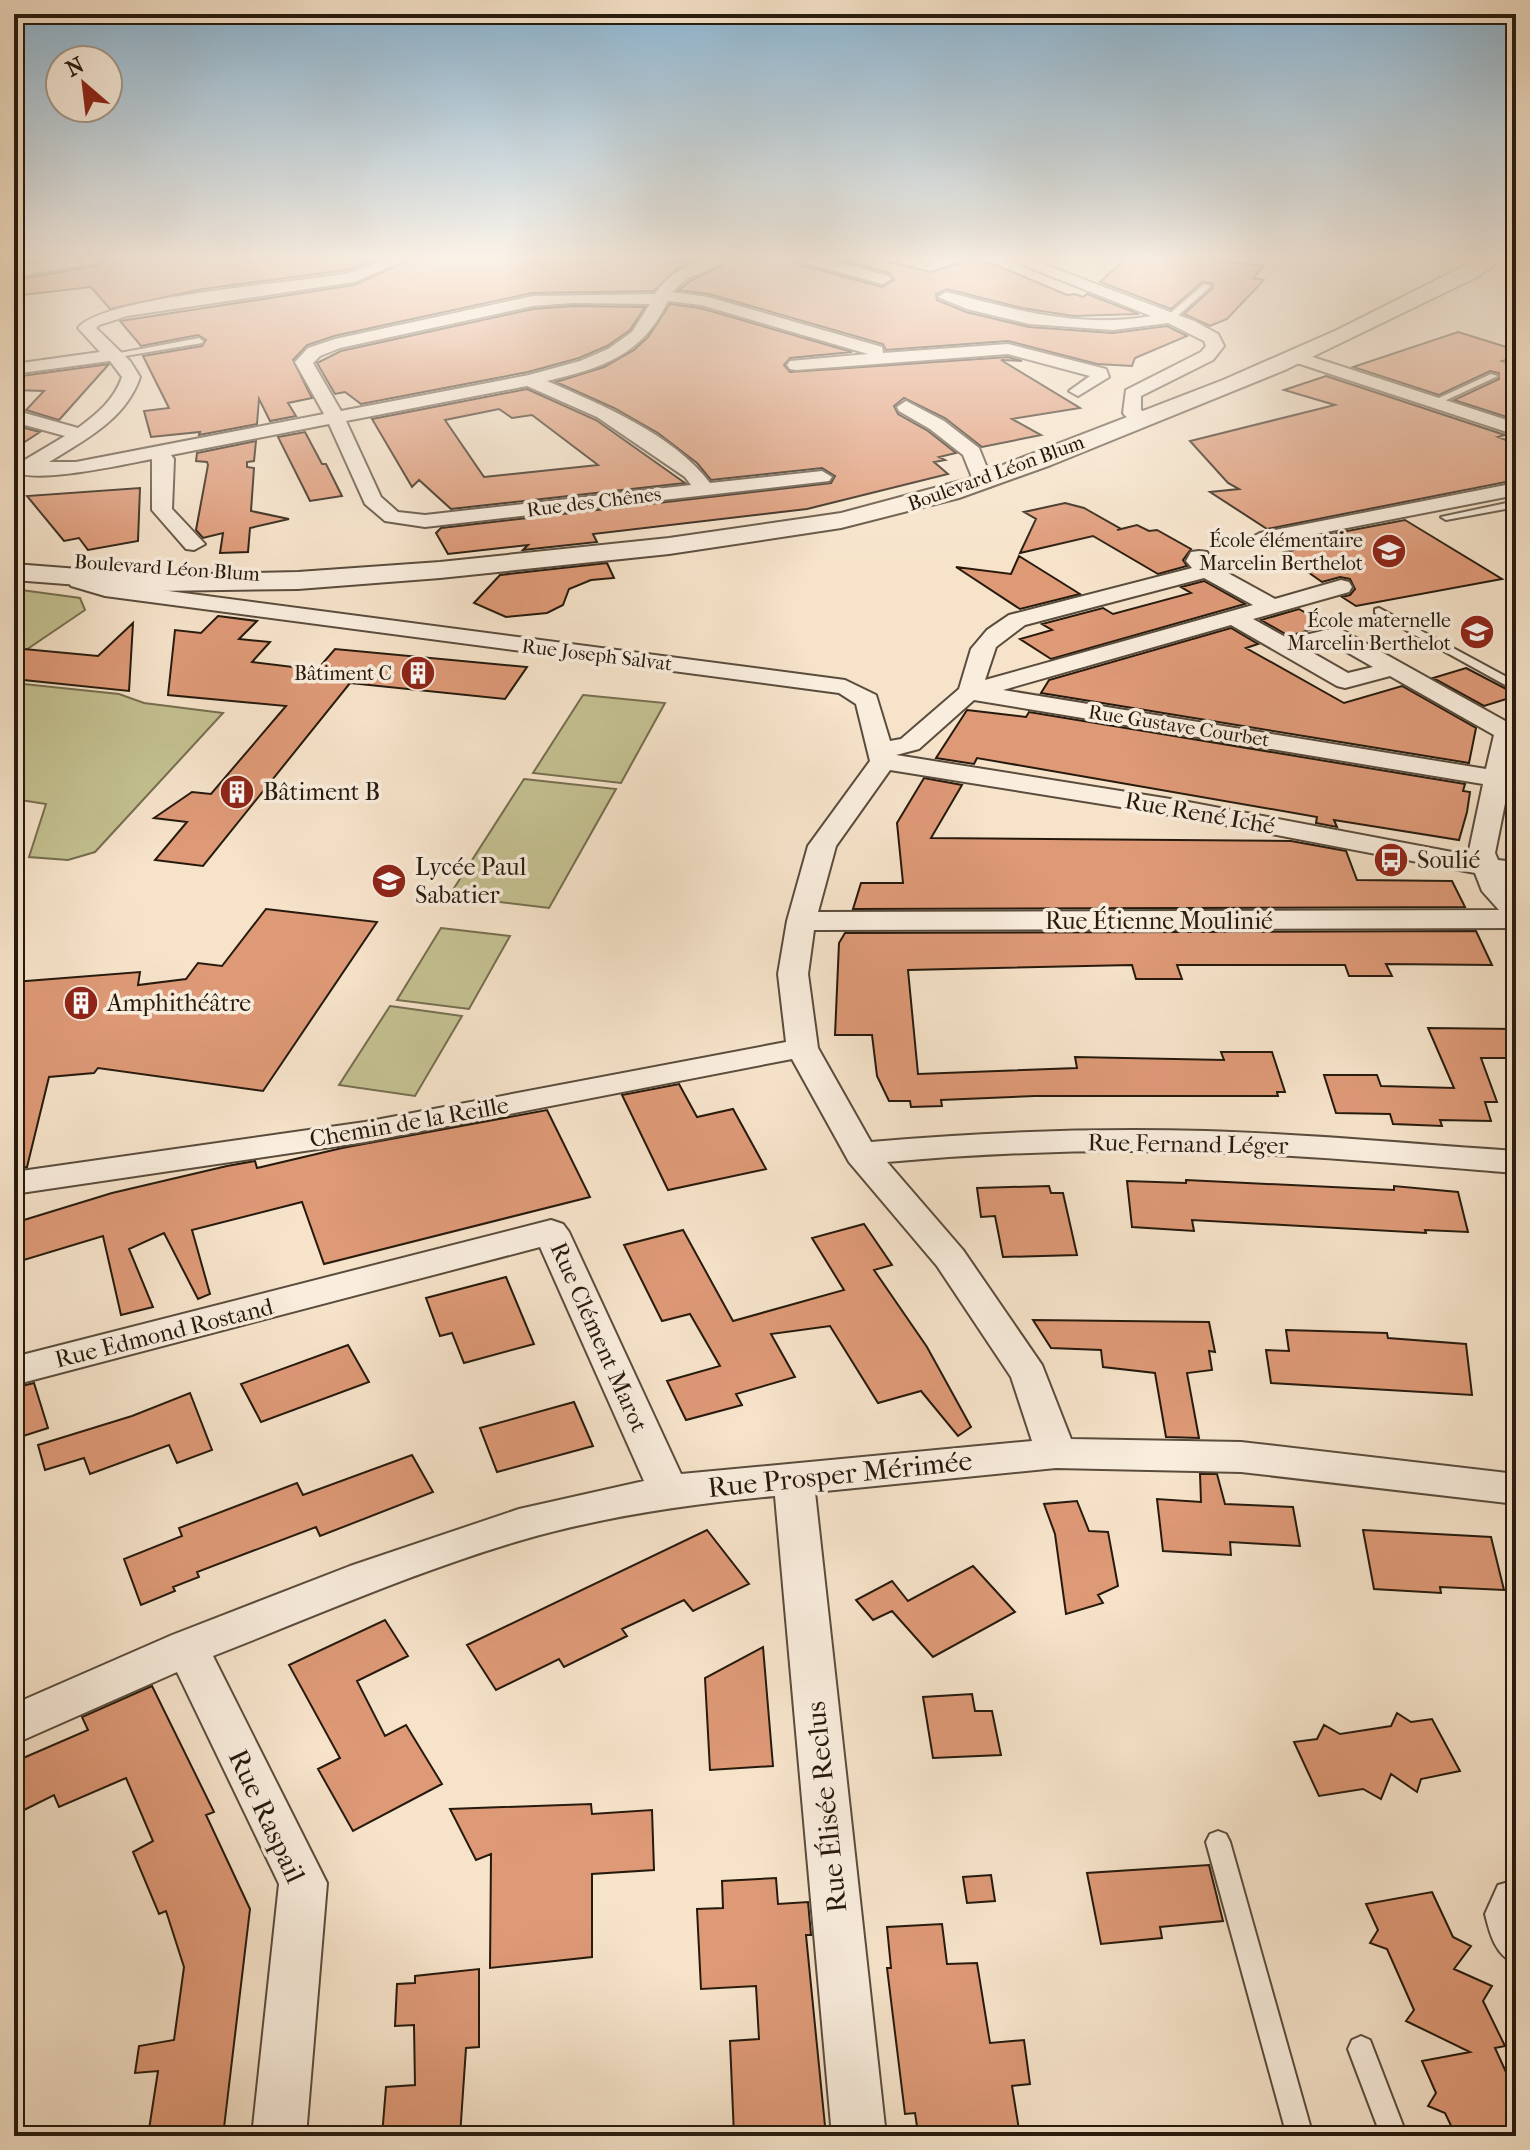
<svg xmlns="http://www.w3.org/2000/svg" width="1530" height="2150" font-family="'IM FELL French Canon',serif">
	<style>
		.green { fill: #c4c191; stroke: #756e4f; stroke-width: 2 }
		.building { fill: #de9977; stroke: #261a0d; stroke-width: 2; fill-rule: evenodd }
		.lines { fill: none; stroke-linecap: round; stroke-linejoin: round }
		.service-casing { stroke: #5a4c3c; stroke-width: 4 }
		.minor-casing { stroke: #5a4c3c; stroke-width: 4 }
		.tertiary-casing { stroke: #5a4c3c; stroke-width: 4 }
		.service { fill: #f9eddd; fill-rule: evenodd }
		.minor { fill: #f9eddd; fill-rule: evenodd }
		.tertiary { fill: #f9eddd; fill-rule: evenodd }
		.labels { text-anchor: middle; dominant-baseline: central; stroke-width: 7; stroke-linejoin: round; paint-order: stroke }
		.far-street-label { font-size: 20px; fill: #261a0d; stroke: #f9eddd }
		.far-poi-label { font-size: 20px; fill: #261a0d; stroke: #f9eddd; text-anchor: end }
		.poi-label { font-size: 24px; fill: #261a0d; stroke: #f9eddd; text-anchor: start }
		.street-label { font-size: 24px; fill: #261a0d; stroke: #f9eddd }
		.near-street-label { font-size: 28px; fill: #261a0d; stroke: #f9eddd }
	</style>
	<rect width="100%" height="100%" fill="#f6e3ca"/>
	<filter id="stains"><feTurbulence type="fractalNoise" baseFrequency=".0025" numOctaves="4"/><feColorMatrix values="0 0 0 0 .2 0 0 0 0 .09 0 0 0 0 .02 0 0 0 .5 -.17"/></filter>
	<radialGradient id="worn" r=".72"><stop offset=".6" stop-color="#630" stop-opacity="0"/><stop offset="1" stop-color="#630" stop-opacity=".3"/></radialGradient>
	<path class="green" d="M14 589 80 598 85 610 14 658Z
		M14 683 119 694 144 703 223 713 95 852 68 860 29 857 46 804 14 799Z
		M583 695 665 703 621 783 533 773Z
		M524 779 616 789 549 908 449 896Z
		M441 928 510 936 469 1009 397 1000Z
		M390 1006 462 1016 415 1096 339 1085Z"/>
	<path class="building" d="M105 258H380L347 270 203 289 110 309 91 287 14 296V280L95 266Z
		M413 258H635L678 262 705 258 678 268 654 291 532 293 334 336 307 345 293 360 312 398 288 403 296 416 270 421 259 399 257 424 199 435 200 432 151 437 144 411 169 408 143 356 202 346 206 340 198 335 141 346 120 321 354 285Z
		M738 258H792L797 264 882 287 894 280 890 273 833 258H873L931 272 973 259 996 265 1067 295 1075 294 1083 297 1087 294 1139 314 1073 316 1022 308 947 289 936 294 937 300 966 312 1029 327 1113 333 1167 326 1187 336 1135 358 1132 366 1097 364 1008 341 886 350 883 344 709 294 679 290 690 281Z
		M1126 258H1196L1264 266 1253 278 1264 280 1227 319 1210 326 1184 314 1213 288 1212 283 1202 282 1171 309 1100 282Z
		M670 304 700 308 852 352 790 358 784 365 790 372 1008 357 1022 361 1001 360 1080 408 1012 419 1041 435 982 447 945 418 904 398 894 406 898 414 928 431 956 453 939 457 945 460 934 462 948 474 807 509 593 534 597 542 523 550 528 545 448 554 436 533 441 528 831 483 835 476 822 468 711 480 697 463 658 433 614 408 556 382 604 367 634 350 648 337Z
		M573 306 645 307 630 330 607 346 579 358 528 372 361 404 345 392 335 394 317 363 341 351 533 309Z
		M1458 332 1516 350V357L1502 361 1516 366V420L1454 400 1499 379V373L1490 371 1439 395 1353 367Z
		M109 364 59 420 26 410 44 391 14 390V377Z
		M1326 376 1505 435 1498 437 1516 444V480L1267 529 1210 492 1239 489 1228 483 1190 441 1335 405 1284 390Z
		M527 389 596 420 685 483 451 509 419 480 412 487 372 419ZM499 409 512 418 532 415 598 465 484 477 445 420Z
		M14 425 40 432 14 449Z
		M305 432 322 464H326L342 496 310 501 278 437Z
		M256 441 254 461 247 462V467L254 468 251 511 289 519 250 528 248 552 220 553 223 533 203 538 196 530 208 465 207 462 196 461 197 453Z
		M140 488 138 541 88 550 79 538 64 541 27 496Z
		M1065 503 1084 508 1121 529 1117 530 1137 525 1149 531 1157 530 1191 549 1183 560 1187 566 1158 574 1093 536 1020 553 1036 519 1024 512Z
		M1405 520 1502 579 1356 606 1342 597 1350 595 1355 589 1350 579 1340 577 1322 582 1281 553 1298 549 1289 542Z
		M1019 556 1080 594 1020 609 956 567 1011 574Z
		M607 563 614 578 591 580 569 589 563 605 547 613 506 617 474 603 500 575Z
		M1204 581 1245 604 1051 659 1020 639 1052 630 1042 624 1103 608 1113 614 1191 593 1181 587Z
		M1299 609 1327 625 1289 636 1261 620Z
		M218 616 257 621 239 639 270 642 252 662 317 670 335 649 527 667 505 699 350 683 203 866 155 860 187 822 154 818 192 792 211 794 286 706 168 695 175 630 201 633Z
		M133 623 129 691 14 679V658L24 649 98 656Z
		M1231 628 1258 644 1246 648 1344 703 1402 686 1476 728 1469 763 1041 693 1049 680Z
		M1466 668 1516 694V696L1484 706 1433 678Z
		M967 710 1026 717 1029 712 1465 784 1463 791 1470 792 1467 812 1459 840 1334 820 1337 827 1316 823 1317 817 977 758 974 764 936 758Z
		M924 778 962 785 931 838 1291 841 1346 851 1357 880 1452 881 1465 907 853 909 861 883H903L897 823Z
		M266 909 377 922 263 1091 98 1068 94 1073 49 1077 27 1167 14 1169V982L140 972 138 985 186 979 198 963 222 966Z
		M1476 931 1492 965 1386 964 1392 976H1349L1345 965H1177L1182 979H1136L1132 965 908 970 918 1074 1077 1068 1075 1057 1224 1060 1221 1052H1272L1285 1092H1277L1278 1096H1035L941 1100 942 1106 911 1107 910 1101H889L877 1076 872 1035H835L839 943 845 933Z
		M1428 1028 1516 1029V1058H1481L1497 1102H1485L1491 1121 1440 1120 1442 1126 1393 1124 1390 1114 1336 1113 1324 1075H1377L1381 1086 1454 1088Z
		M679 1084 697 1117 733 1109 766 1169 668 1190 622 1095Z
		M547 1110 590 1197 324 1264 302 1202 192 1230 210 1294 198 1299 164 1233 129 1249 153 1307 121 1315 103 1236 14 1263V1223L112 1193 227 1166 255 1161 257 1168 342 1148Z
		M1186 1180 1394 1190V1186L1458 1192 1468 1232 1425 1230 1426 1233 1192 1220 1194 1231 1132 1227 1127 1181 1186 1183Z
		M1049 1186 1051 1193H1063L1077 1255 1003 1257 995 1216 981 1217 977 1188Z
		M864 1224 892 1265 874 1270 927 1347 971 1427 958 1436 921 1391 878 1403 830 1326 771 1334 795 1377 736 1394 742 1405 686 1420 667 1381 720 1366 690 1314 662 1321 624 1245 683 1230 733 1321 844 1290 812 1238Z
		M506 1277 534 1344 464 1363 452 1333 440 1336 426 1298Z
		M1033 1320 1209 1322 1215 1352 1209 1351 1212 1370 1187 1373 1199 1438 1166 1437 1155 1373 1103 1367 1101 1350 1051 1348Z
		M1286 1330 1387 1333 1388 1338 1466 1344 1472 1395 1271 1383 1266 1350 1289 1351Z
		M348 1345 369 1382 261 1422 241 1384Z
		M34 1383 48 1428 14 1439V1388Z
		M190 1393 212 1450 177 1463 169 1445 90 1474 84 1458 45 1470 38 1445 132 1416Z
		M574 1402 593 1446 497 1472 480 1428Z
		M412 1455 433 1492 320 1536 316 1527 197 1572 199 1577 173 1587 175 1591 141 1605 124 1559 182 1536 179 1528 297 1483 303 1495Z
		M1200 1474H1217L1225 1504 1293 1507 1300 1546 1230 1542 1231 1555 1163 1551 1157 1499 1201 1502Z
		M1077 1501 1089 1531 1108 1532 1118 1586 1098 1595 1103 1603 1066 1614 1055 1534 1044 1504Z
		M707 1530 749 1584 693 1611 684 1600 622 1629 627 1636 564 1667 559 1659 496 1690 467 1645Z
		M1363 1530 1491 1537 1504 1590 1440 1587 1441 1593 1374 1589Z
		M973 1566 1015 1612 933 1657 892 1611 873 1620 856 1600 892 1581 908 1601Z
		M385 1620 408 1656 357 1681 385 1736 406 1725 442 1784 353 1831 318 1769 340 1758 289 1665Z
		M763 1647 773 1766 710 1770 705 1678Z
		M152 1686 214 1812 206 1815 250 1909 223 2136H148L158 2071 135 2073 139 2046 174 2040 184 1967 166 1911 159 1914 133 1852 153 1841 126 1778 59 1807 54 1795 20 1812 14 1794V1762L88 1730 82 1717Z
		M972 1694 975 1711H992L1001 1755 933 1758 923 1697Z
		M1397 1713 1411 1722 1432 1719 1460 1771 1421 1779 1417 1792 1391 1774 1381 1799 1363 1789 1319 1796 1294 1742 1317 1739 1324 1725 1340 1734 1391 1726Z
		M591 1804 592 1814 652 1810 654 1870 592 1874V1957L490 1968 491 1854 476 1860 450 1809Z
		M1209 1865 1223 1921 1160 1927 1162 1938 1101 1944 1087 1873Z
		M991 1875 995 1901 967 1903 963 1877Z
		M776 1878 778 1904 808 1902 811 1935H806L826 2136H734L730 2041 759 2039 756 1986 701 1989 697 1909 723 1908 722 1881Z
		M1432 1892 1453 1937 1471 1946 1454 1969 1492 1986 1483 2001 1505 2046 1495 2048 1516 2094V2136H1456L1445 2113 1428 2106 1436 2093 1422 2061 1470 2052 1406 2021 1414 2010 1387 1949 1370 1943 1378 1930 1366 1904Z
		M942 1924 947 1964 977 1963 990 2043 1024 2040 1030 2084 1012 2086 1020 2136H922L918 2133 915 2113 905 2114 887 1968H891L887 1927Z
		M479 1969V2047L466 2048 460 2136H382L386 2087 415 2085 414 2025 395 2026 397 1984 415 1983V1976Z"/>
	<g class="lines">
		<g class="service-casing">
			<path id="service" d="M1204 284 1211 286 1173 320H1167V316Z
				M199 338 203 341 202 343 113 358 109 355Z
				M1491 374 1498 376 1438 404 1430 402Z
				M1516 501V507L1446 520 1441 517Z
				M1379 608 1516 682V691L1375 613V609Z
				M1218 1831 1226 1834 1230 1842 1313 2136H1287L1206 1842 1210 1834Z
				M1516 1880V1902L1509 1914 1516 1934V1964C1495 1955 1490 1934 1485 1914L1498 1885Z
				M1361 2036 1370 2040 1407 2136H1381L1348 2049 1352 2040Z"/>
		</g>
		<g class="minor-casing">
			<path id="minor" d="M67 258H102L94 263 14 277V267Z
				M388 258H410L354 282 127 316 99 325 96 328 130 361 140 377C126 419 85 440 49 462H76L324 414 295 362 308 348 335 339 533 296 655 294C674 266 702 258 735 258L688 278 672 292 708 297 882 347 883 353 1008 344 1106 369 1109 377 1078 396 1069 391 1090 376 1008 354 796 370 790 369 787 365 790 361 868 354 701 305 668 301C642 356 602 368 547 381 602 405 673 434 710 483L822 471 832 477 829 481 425 527 385 521 365 504 329 424 171 455 174 459 172 509 205 544 194 550 186 549 152 510V459C126 464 33 485 14 471L18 464 65 436 14 422V410L78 428C98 413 114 400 122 377L110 361 14 374V364L100 352 78 328C103 296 298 283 348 273 361 270 375 263 388 258ZM573 303 650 304 632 332 608 349 580 361 529 375 341 411 313 363 320 356 340 348 533 306ZM527 386 597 417 685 477 691 485 425 515 398 512 381 497 346 421Z
				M795 258H821L889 276 891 279 883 284 798 261Z
				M919 258H936L928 263Z
				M1005 258H1027L1194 321 1218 334 1224 346 1213 360 1141 396V410L1155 418 1153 422C1143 424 1128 421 1123 413L1126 390 1201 352 1206 346 1204 341 1168 323 1113 330 1029 324 967 309 938 297 946 292C1014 309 1079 329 1151 316Z
				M1297 352 1516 423V435L1291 361 1288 357Z
				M906 401 944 421 979 448 993 483 990 487H976L963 455 930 429 899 411 897 407Z
				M1516 483V495L1260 545 1249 539 1260 533Z
				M1199 551 1207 552 1215 566 1275 599 1341 580 1349 582 1352 587 1349 592 1253 619 1289 639 1334 628 1342 630 1516 727V749L1495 853 1498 860 1516 862V878L1505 877 1516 895V928L814 930 808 974 818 1048 871 1142C983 1132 1094 1128 1206 1131 1310 1134 1413 1144 1516 1151V1173C1429 1166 1343 1158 1256 1154 1133 1148 1009 1151 887 1162L963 1250 1042 1365 1071 1439 1241 1442 1516 1474V1504L1241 1472 1056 1468 815 1492 886 2136H832L775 1496C689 1504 605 1516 522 1540 417 1571 315 1616 213 1656L327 1883 306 2136H252L279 1884 177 1672 14 1744V1704L172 1635 350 1566 519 1509 644 1481 540 1247 14 1385V1357L551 1220 563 1224 569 1232 681 1474 1032 1441 1011 1377 937 1266 849 1162 792 1059 365 1142 14 1194V1172L365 1122 786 1042 778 974 787 921 808 846 870 761 856 704 839 693 105 596 71 586 68 581 79 574 108 583 845 680 876 695 890 741 901 739 959 689 971 649 987 630 1009 615 1192 568 1186 561 1191 552ZM1204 578 1253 605 985 680 996 647 1025 625ZM1231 625 1337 686 1345 688 1390 676 1494 735 1486 769 1003 690ZM1331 643 1373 667 1348 673 1306 649ZM974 700 1483 784 1468 855 1183 801 896 755 919 749ZM890 770 1183 817 1475 873 1482 891 1499 910 818 912 836 846Z"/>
		</g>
		<g class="tertiary-casing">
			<path id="tertiary" d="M1480 258H1503L1479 276 1285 370 1051 465 959 498 841 528 669 554 440 578 298 589 156 591 14 580V564L156 575 298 572 440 562 669 538 841 513 964 480 1223 380 1337 330Z"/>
		</g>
		<use href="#service" class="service"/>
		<use href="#minor" class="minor"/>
		<use href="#tertiary" class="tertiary"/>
	</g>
	<linearGradient id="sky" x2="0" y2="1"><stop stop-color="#8bb8d7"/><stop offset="0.46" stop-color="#fbf2e7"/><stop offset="1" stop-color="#fbf2e7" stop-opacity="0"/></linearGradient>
	<rect width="1530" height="559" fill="url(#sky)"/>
	<defs>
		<g id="school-disc" transform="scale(1.8)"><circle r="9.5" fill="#8f2418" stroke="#f9eddd"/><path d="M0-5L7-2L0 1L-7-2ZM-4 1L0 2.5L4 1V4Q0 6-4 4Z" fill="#fff"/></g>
		<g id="building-disc" transform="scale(1.8)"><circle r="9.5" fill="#8f2418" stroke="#f9eddd"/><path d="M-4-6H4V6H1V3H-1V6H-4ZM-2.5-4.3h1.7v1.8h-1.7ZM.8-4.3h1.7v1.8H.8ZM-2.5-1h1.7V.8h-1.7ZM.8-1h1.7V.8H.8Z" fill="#fff"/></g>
		<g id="bus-disc" transform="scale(1.8)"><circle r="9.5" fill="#8f2418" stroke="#f9eddd"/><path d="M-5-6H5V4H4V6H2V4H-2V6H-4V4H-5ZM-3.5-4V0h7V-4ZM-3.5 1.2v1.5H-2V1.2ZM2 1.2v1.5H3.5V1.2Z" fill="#fff"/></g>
	</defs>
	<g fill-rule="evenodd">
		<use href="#school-disc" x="1389" y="551"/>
		<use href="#school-disc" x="1477" y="632"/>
		<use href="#building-disc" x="418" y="673"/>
		<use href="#building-disc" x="237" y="792"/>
		<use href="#bus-disc" x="1391" y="860"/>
		<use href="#school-disc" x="389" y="881"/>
		<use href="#building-disc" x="81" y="1003"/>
	</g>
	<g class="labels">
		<g class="far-street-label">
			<text transform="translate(996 473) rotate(-20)">Boulevard Léon Blum</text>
			<text transform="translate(594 502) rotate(-7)">Rue des Chênes</text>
			<text transform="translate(167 568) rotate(4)">Boulevard Léon Blum</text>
			<text transform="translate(597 655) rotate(7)">Rue Joseph Salvat</text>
			<text transform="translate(1179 726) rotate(9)">Rue Gustave Courbet</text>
		</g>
		<g class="far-poi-label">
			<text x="1363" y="540">École élémentaire<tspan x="1363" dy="23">Marcelin Berthelot</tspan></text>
			<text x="1451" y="620">École maternelle<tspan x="1451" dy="23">Marcelin Berthelot</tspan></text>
			<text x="392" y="673">Bâtiment C</text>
		</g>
		<g class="poi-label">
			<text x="263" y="792">Bâtiment B</text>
			<text x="1417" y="860">Soulié</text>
			<text x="415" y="867">Lycée Paul<tspan x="415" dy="28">Sabatier</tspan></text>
			<text x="107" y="1003">Amphithéâtre</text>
		</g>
		<g class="street-label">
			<text transform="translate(1200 813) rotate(10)">Rue René Iché</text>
			<text x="1159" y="921">Rue Étienne Moulinié</text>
			<text transform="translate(409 1122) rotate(-10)">Chemin de la Reille</text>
			<text transform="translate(1188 1144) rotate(1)">Rue Fernand Léger</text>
			<text transform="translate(164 1333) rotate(-14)">Rue Edmond Rostand</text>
			<text transform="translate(599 1337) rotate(66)">Rue Clément Marot</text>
		</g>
		<g class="near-street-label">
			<text transform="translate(840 1474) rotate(-6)">Rue Prosper Mérimée</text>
			<text transform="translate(826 1807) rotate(-96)">Rue Élisée Reclus</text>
			<text transform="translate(267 1816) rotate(65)">Rue Raspail</text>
		</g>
	</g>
	<rect width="1530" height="2150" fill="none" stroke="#f6e3ca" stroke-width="48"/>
	<rect x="16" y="16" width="1498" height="2118" fill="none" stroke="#261a0d" stroke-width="4"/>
	<rect x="24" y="24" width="1482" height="2102" fill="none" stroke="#261a0d" stroke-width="2"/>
	<g transform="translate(84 84) rotate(332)"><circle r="38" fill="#f9eddd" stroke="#a5998a" stroke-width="2"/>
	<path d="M0-6L14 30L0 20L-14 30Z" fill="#8f2418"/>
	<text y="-12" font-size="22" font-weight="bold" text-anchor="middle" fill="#261a0d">N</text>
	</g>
	<rect width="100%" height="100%" filter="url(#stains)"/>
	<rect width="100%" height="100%" fill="url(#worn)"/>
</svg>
